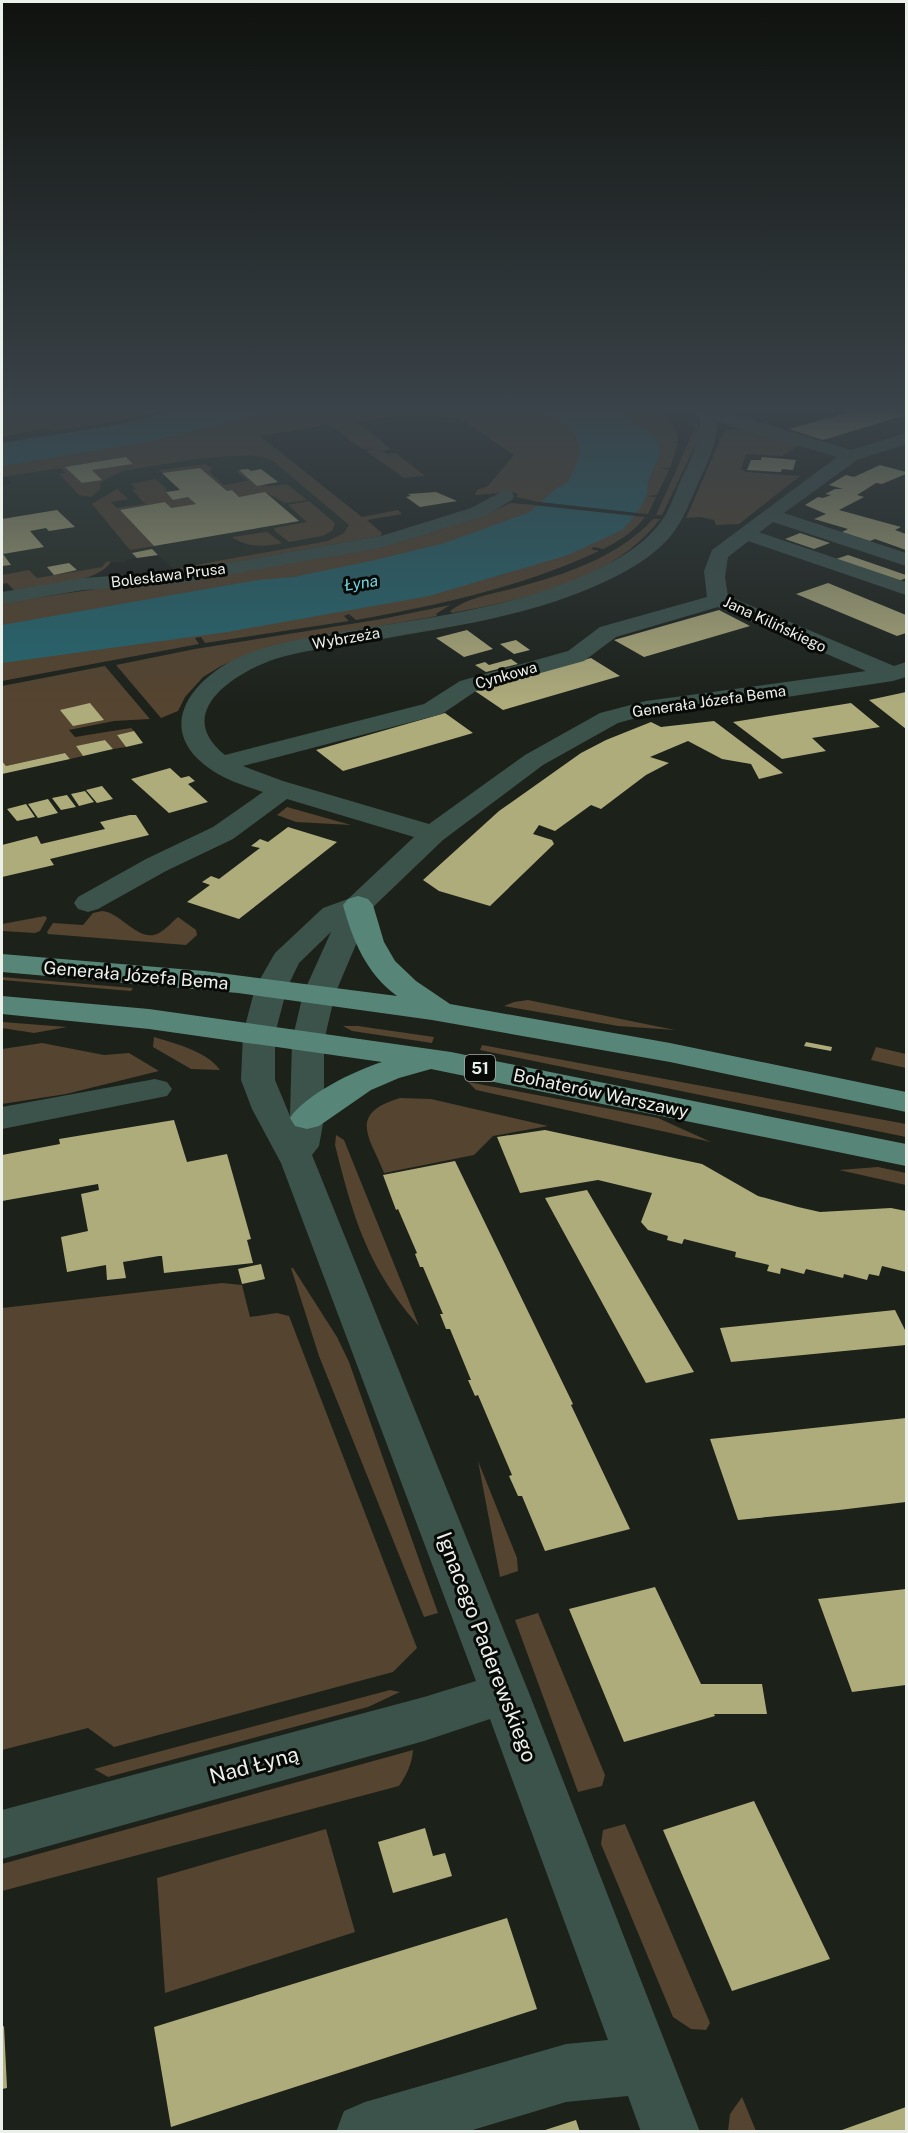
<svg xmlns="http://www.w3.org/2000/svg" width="908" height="2133" font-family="'Public Sans',sans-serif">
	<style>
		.built { fill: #232c20 }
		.green { fill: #55442f; fill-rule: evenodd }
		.water { fill: #266770 }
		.pier { fill: #1c211a }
		.building { fill: #afac7c }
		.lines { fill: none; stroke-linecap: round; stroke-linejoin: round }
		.pedestrian { fill: #3c534c; fill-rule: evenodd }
		.minor { fill: #3c534c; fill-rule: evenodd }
		.primary { fill: #578678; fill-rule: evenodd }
		.labels { text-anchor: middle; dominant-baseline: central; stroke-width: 6; stroke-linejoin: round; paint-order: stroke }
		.far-street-label { font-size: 15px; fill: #ecf0eb; stroke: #080a07 }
		.far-water-label { font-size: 16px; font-style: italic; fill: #71d5e4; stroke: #080a07 }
		.shield { fill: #080a07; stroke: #a8aba7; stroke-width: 1.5 }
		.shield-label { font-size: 16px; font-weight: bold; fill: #ecf0eb }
		.street-label { font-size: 18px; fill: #ecf0eb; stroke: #080a07 }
		.near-street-label { font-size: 21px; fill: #ecf0eb; stroke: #080a07 }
	</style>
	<rect width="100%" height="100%" fill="#1c211a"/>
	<path class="built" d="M252 437 374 536 175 571 158 555 128 559 125 562H106L102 567 22 581 2 579V485L12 484 6 476Z"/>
	<path class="green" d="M2 407H181L115 422 54 431 48 428 2 437Z
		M269 407H552L593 432 567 491 486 544 2 627V603L389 545 481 517 510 503 536 505 539 502 516 497 518 494 512 492 475 495 477 490 488 486 514 455 460 418 402 415 357 422 391 449 382 451 387 454 396 453 425 476 404 478 366 451 374 449H362L330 425 260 436 362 517 398 510 402 514 367 520 382 533 381 536 178 572 152 573 328 541 344 533 349 525 272 460C248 448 159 465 129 470 119 471 109 478 100 483V489L91 497 79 495 59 474 66 473 61 468 2 477V464ZM126 457 132 464 92 470 101 480 82 483 66 467Z
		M604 407C633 407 676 401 678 441L669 443H678L670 468H660L669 470 657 495 646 496 656 497 648 514 634 513 633 516 645 517C634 532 619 541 603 549L594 547 591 549 599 551C522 587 438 605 356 620L349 614 344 616 349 621 205 643 201 637 195 638 199 644 2 681V654L545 553Z
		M694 418 699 429V438L662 515H656L695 428 691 419Z
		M745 430 799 445 782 456 746 454 741 469 746 472 800 476 739 524 716 525 714 520 700 517 686 518 723 433 727 430Z
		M206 464 213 469 209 472 224 485 248 481 236 471 239 470C259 487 261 488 287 484L307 500 285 503 265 492 239 497 232 490 227 491 200 468 162 473 159 470Z
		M155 479 166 488V492L173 499 188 497 196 504 171 508 165 502 120 510 154 546 130 550 92 504 117 489 128 499 111 502 117 508 145 504 132 490 136 489 130 484Z
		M309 501 335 523 332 531 322 536 289 542 275 531 274 528 307 522 288 505Z
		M653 519H660C615 580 522 600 452 613L450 611C469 597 492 594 515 588 563 575 619 557 653 519Z
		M267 532 282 543C265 547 248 548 232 537Z
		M111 561C101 583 37 587 15 591L7 583 2 584V575L29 570 37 578 102 567 106 562Z
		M450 605 436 614 437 616 306 639 251 653 221 666 203 677 185 697 178 711 161 718 116 665 195 649 382 619Z
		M105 666 150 719 114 721 69 730 75 737 131 728 134 731 117 735 126 747 113 749 105 740 76 746 83 756 70 759 65 753 6 766 2 761V686Z
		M287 807 351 825 296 822 277 815Z
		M102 911C121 912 139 944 159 933 166 929 172 922 178 917L196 930 197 935 186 945 48 934 47 932 53 923 83 925 93 913Z
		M45 916 47 918 40 931 35 933 2 931V924Z
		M2 977 133 988 131 991 2 980Z
		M528 1000 675 1030 618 1026 504 1006 514 1002Z
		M2 1022 67 1027 34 1033 2 1028Z
		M343 1026H358L434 1037 432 1043 352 1031Z
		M154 1037C174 1043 208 1052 220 1070L191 1069 153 1047Z
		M42 1043 104 1055 129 1053 159 1071 66 1094 2 1104V1049Z
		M482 1045 906 1124V1137L480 1050Z
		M876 1047 906 1054V1068L871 1060Z
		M468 1082 658 1118 711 1142 476 1090Z
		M400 1098 431 1099 548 1126 493 1136 474 1155 384 1173C371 1139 346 1114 400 1098Z
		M336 1135 344 1140 419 1326C368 1269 353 1217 335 1145Z
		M878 1167 906 1173V1185L839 1170Z
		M291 1268H293L337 1337 349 1362 438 1613 424 1617 319 1356Z
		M222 1283 242 1285 250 1317 277 1313 289 1316 417 1648 393 1672 114 1747 88 1728 2 1750V1308Z
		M478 1461 517 1558 518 1571 500 1577Z
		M538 1613 605 1775 602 1786 578 1792 515 1620Z
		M390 1690 400 1692 368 1707 108 1777 94 1769Z
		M413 1750C412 1764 407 1774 399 1786L2 1891V1864Z
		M625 1824 710 2023 706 2030 691 2029 673 2017 601 1844 603 1830Z
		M326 1829 355 1932 165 1993 157 1878Z
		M742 2097 756 2131H728L730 2114Z"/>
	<path class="water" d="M191 407H286L156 440 2 466V443L122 424Z
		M532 407H614L656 438C667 452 652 467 648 482 647 487 648 491 646 496 642 507 630 522 622 530L568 555 429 596 227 632 2 663V625L258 580 293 577 371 561 445 543 530 512 553 491 568 482 577 463 580 452 578 441 572 429 558 419Z"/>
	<path class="pier" d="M536 502H540L638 513 636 516 532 505Z"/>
	<path class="building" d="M868 407H881L906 415 823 440 789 429Z
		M126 457 133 464 92 470 102 480 82 483 65 467Z
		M762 457 796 460 793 470 782 469 781 472 747 470 751 460H761Z
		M880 465 906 472V474L882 484 876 483 857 495 864 497 839 510 901 527 895 530 906 534V550L875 539 870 541 842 532 848 529 814 519 826 514 805 505 818 497 823 498 831 495 825 494 835 489H843L829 485 846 475 854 477Z
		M200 468 227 491 232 490 239 497 265 492 299 521 154 546 120 510 165 502 171 508 196 504 188 497 173 500 166 492 180 490 162 473Z
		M248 469 251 471 261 469 278 482 257 486 239 470Z
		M436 492 457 501 420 507 406 497 411 496 408 494Z
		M57 510 75 527 49 531 46 528 30 531 44 547 3 554 11 565 2 566V519Z
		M800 533 830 543 814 549 785 539Z
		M152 549 158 555 137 558 132 553Z
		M848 555 906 575V578L899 581 836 559Z
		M69 563 77 570 54 575 47 567Z
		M828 583 906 615V633L897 636 796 594Z
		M719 610 750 626 644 657 614 640Z
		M467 630 493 649 464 657 436 638Z
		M516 640 530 650 514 654 500 644Z
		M591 658 620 676 503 710 475 691Z
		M511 659 518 664 486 672 475 665 485 662 489 665Z
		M906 692V729L869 700Z
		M90 703 104 720 73 726 60 710Z
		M851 703 880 727 812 738 826 751 782 759 733 722Z
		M445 713 473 733 343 771 316 750Z
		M714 721 783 773 759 779 751 764 722 759 688 741 650 757 669 763 646 775 601 809 591 805 555 831 539 825 533 834 552 840 554 844 490 906 439 891 423 880 499 811 581 753 606 740 651 722 661 727Z
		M134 731 143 743 126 747 117 735Z
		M105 740 113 749 83 756 76 746Z
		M65 753 70 759 2 774V761L6 766Z
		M170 768 181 778 189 776 195 781 188 784 208 802 169 813 131 779Z
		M102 786 113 799 97 803 86 790Z
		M85 791 94 802 79 806 71 794Z
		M67 795 76 807 61 810 52 798Z
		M48 799 58 813 38 818 28 804Z
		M26 804 35 817 17 821 7 809Z
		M130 815H136L149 835 50 859 54 865 2 877V845L37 836 41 844 105 829 100 822Z
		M288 827 337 842 239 919 187 902 210 885 202 882 211 876 219 879 260 848 251 846 260 839 268 842Z
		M806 1042 832 1047 831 1051 804 1046Z
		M174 1120 187 1162 227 1154 251 1239 247 1240 253 1263 164 1273 162 1256H159L123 1262 126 1278 107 1280 106 1265 67 1272 61 1237 88 1231 81 1194 99 1190 98 1184 2 1201V1155L60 1144 59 1139Z
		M545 1130 702 1164 758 1196 798 1207 820 1212 891 1208 906 1211V1272L882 1266 879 1276 869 1274 867 1280 844 1274 843 1278 806 1269 804 1274 781 1268 780 1274 767 1271 769 1265 735 1257 736 1252 684 1239 682 1244 667 1240 668 1236 648 1230 641 1222 652 1193 598 1180 520 1193 497 1137Z
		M455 1161 573 1404 571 1405 630 1529 545 1551 522 1496H518L509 1476 512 1475 478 1395 475 1396 468 1380H471L450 1329H446L440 1314H443L423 1267H420L415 1254 417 1253 398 1209 396 1210 383 1175Z
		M587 1190 648 1294 694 1372 646 1383 545 1198Z
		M261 1264 265 1279 242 1284 238 1269Z
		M895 1310 906 1332V1345L731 1362 720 1328Z
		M906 1418V1502L839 1510 738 1520 710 1439Z
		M655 1587 701 1684H762L767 1714H714L715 1716 624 1742 569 1609Z
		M906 1589V1685L852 1692 818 1599Z
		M754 1801 830 1959 732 1991 663 1830Z
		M425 1828 433 1856 445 1853 452 1876 393 1893 378 1842Z
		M507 1918 537 2009 171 2127 154 2027Z
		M4 2026 7 2088 2 2089V2027Z
		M906 2107V2132H839V2131Z
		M576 2120 580 2132H542V2131Z"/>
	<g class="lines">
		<path class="pedestrian" d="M755 531 906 582V595L748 541 745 537 748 533Z"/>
		<path class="minor" d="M687 407H707L713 412 730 413 851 450 906 433V444L857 460 784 513 906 553V566L773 522 728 557 725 577 728 596 894 666 906 662V677L893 681 740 704 647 715 618 723 543 765 443 840 371 909 335 994 324 1041V1118L319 1146 312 1155 529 1693 700 2132H641L628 2096 566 2102 466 2132H336L344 2111 365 2102 566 2044 608 2040 490 1719 424 1741 2 1859V1810L424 1697 476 1681 281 1163 252 1109 241 1080 243 1034 255 988 275 953 323 908 348 899 414 837 287 799 233 839 166 871 98 909 88 912 78 909 74 903 78 897 146 859 213 827 263 792C246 786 228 781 213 771 150 730 192 677 244 655 279 641 317 636 354 630 433 617 514 607 587 574 614 562 642 547 660 523 669 512 674 496 680 482 691 459 699 445 700 419ZM717 422 837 457 712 550 704 571 707 597 600 627 568 651 460 681 424 704 225 755C172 713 234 673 275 659 303 650 332 648 360 643 441 628 526 618 602 583 626 572 651 558 669 538 682 523 689 504 697 486 706 465 717 446 717 422ZM718 607 866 671 646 701 600 713 525 755 429 824 283 781 243 766 442 714 476 691 584 661 616 637ZM331 932 303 994 292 1041 290 1116 275 1080V1034L287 988 299 963Z
			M505 490 512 492 514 496 512 500 485 516 384 547 182 583 83 590 2 604V592L83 578 182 571 381 536 471 508Z
			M155 1079 167 1082 172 1089 167 1096 2 1129V1107Z"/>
		<path class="primary" d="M358 896 368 899 373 905 384 942 395 961 416 981 450 1004 670 1043 906 1092V1112L670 1062 432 1020 238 993 2 972V954L204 971 397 996C366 973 353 941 343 905L348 899Z
			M2 996 149 1009 451 1052 906 1144V1166L431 1069 399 1078 371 1090 319 1126 307 1129 295 1126 290 1118C306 1094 354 1071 382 1062L149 1029 2 1014Z"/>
	</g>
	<linearGradient id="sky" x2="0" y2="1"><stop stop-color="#0f120e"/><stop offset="0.58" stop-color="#3a4349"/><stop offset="1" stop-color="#3a4349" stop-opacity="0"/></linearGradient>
	<rect width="908" height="706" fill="url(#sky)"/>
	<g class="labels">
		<g class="far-street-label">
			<text transform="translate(168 575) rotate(-7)">Bolesława Prusa</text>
			<text transform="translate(775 624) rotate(25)">Jana Kilińskiego</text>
			<text transform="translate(346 638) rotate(-10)">Wybrzeża</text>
			<text transform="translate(506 675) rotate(-16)">Cynkowa</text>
			<text transform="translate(709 701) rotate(-8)">Generała Józefa Bema</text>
		</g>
		<g class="far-water-label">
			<text transform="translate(361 583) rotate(-9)">Łyna</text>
		</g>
		<rect class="shield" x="465" y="1055" width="30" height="26" rx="4.5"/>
		<g class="shield-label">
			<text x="480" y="1068">51</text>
		</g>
		<g class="street-label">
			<text transform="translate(136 975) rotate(5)">Generała Józefa Bema</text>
			<text transform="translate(601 1093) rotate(12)">Bohaterów Warszawy</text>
		</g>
		<g class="near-street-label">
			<text transform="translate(487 1647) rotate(69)">Ignacego Paderewskiego</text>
			<text transform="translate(254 1765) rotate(-15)">Nad Łyną</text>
		</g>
	</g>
	<rect width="908" height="2133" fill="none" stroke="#ecf0eb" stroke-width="6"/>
</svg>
